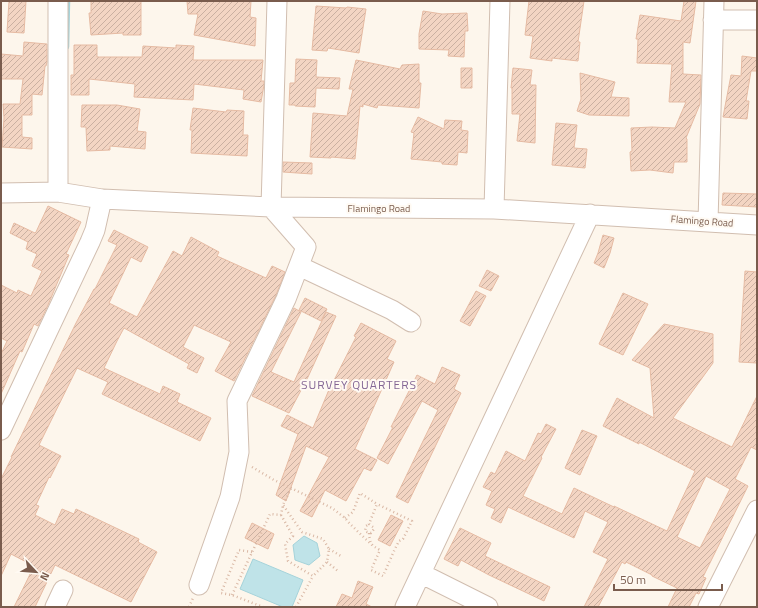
<svg xmlns="http://www.w3.org/2000/svg" width="758" height="608" font-family="'Titillium Web',sans-serif">
	<style>
		.water { fill: #bfe3e8; stroke: #a5d3da }
		.lines { fill: none; stroke-linecap: round; stroke-linejoin: round }
		.stream { stroke: #a5d3da; stroke-width: 4.5 }
		.building { fill: url(#building-hatch); stroke: #e6bba3; fill-rule: evenodd }
		.minor-casing { stroke: #d1beb0; stroke-width: 21 }
		.path { stroke: #d9b8a5; stroke-width: 2.5; stroke-dasharray: 1 3; stroke-linecap: butt }
		.minor { stroke: #fff; stroke-width: 19 }
		.labels { text-anchor: middle; dominant-baseline: central; stroke-width: 4; stroke-linejoin: round; paint-order: stroke }
		.street-label { font-size: 10px; fill: #7a5c4d; stroke: #fffaf3 }
		.quarter-label { font-size: 12px; letter-spacing: 1px; fill: #846695; stroke: #fffaf3 }
	</style>
	<defs>
		<pattern id="building-hatch" width="6" height="6" patternUnits="userSpaceOnUse"><rect width="6" height="6" fill="#f3d5c3"/><path d="M-1 1l2-2M0 6l6-6M5 7l2-2" fill="none" stroke="#cab0a1"/></pattern>
	</defs>
	<rect width="100%" height="100%" fill="#fdf6ec"/>
	<path class="water" d="M304 536 317 543 320 556 309 565 295 560 293 545Z
		M253 559 303 580 292 607H283L240 589Z"/>
	<g class="lines">
		<path class="stream" d="M67 47 68 1"/>
	</g>
	<path class="building" d="M9 1H26L24 33 7 32Z
		M91 1H141V35H123V33L91 35 89 13H91Z
		M187 1H251L250 17 256 18 255 46 194 35 198 14H188Z
		M529 1H584L578 42H580L578 61 552 58V61L530 58 533 36 525 35Z
		M684 1H696L690 43 683 42V74L701 75 700 104 686 138 687 139V162H674L673 173 650 170 631 171 630 152 632 151 631 128 652 127 675 128 686 102H669L672 64 637 63 638 39H636L640 15 681 21Z
		M316 6 346 8 347 7 366 9 359 53 328 48 327 51 312 50Z
		M423 11 442 14 467 13 468 31H465L464 57 448 56 449 50 419 49V34Z
		M24 42 47 44V62L46 66H45L42 95 32 94V115H22V137L32 138V149L2 147 4 118 3 104H20L23 79H1V54L23 56Z
		M74 45H97V57H142L143 46 176 48V45L194 46 193 60H263L261 81H264V85L261 102 243 99 244 90 194 84 193 100 134 97 135 84 89 79V95H71V75H74Z
		M742 56 757 58V71H751L746 101H749L747 119 723 117 731 75 741 76Z
		M296 59 317 60 316 77 340 78 339 89 316 88 315 107 295 106V105H289L290 83H295Z
		M356 60 400 69 402 65 419 64V83H421L419 108 378 105 377 108 363 104V107L360 106 355 159 331 157V158L310 157 313 113 347 116 353 89H349Z
		M461 68H472V88H461Z
		M513 68 532 70 530 85H536L535 143 517 141 520 114H512V88H511Z
		M580 73 615 82 611 97 629 98V116L589 115 577 111 581 99Z
		M82 105H117L140 109 137 131 146 132 145 149 110 146V150L87 151 86 127H81Z
		M193 108 226 112 227 110 244 111 243 135H248L247 156 191 153 192 130H190Z
		M418 117 444 129 445 120 462 121 461 130 468 131 467 153 458 152 457 165 442 164V162L411 159 414 133 411 132Z
		M556 123 577 125 574 148 587 149 585 168 552 165Z
		M283 162 312 163V174L283 172Z
		M723 193 757 194V207L722 205Z
		M48 206 81 222 66 254 69 255 48 305 38 326 34 324 22 352 20 351 1 394V354L7 341 1 338V285L17 293 18 290 31 296 42 271 32 266 37 254 26 249 28 242 10 233 14 223 35 233 36 232Z
		M114 230 148 247 141 262 131 257 109 303 137 317 173 251 182 256 191 237 219 252 217 256 266 278 272 266 285 272 276 295 234 381 215 371 231 342 194 325 183 347 204 358 197 373 187 368 189 364 124 328 117 341 104 368 160 394 163 386 180 394 177 402 211 418 200 441 102 394 108 382 77 368 39 445 61 456 50 478 49 477 36 505 39 506 35 515 55 525 62 509 74 514 76 509 139 539 138 542 157 552 131 602 55 565 35 607H14L34 566 11 554 1 576V479L12 457H11L76 323 94 289H95L117 245 108 241Z
		M603 235 614 238 610 253 604 268 594 263 598 253Z
		M487 270 499 276 491 291 479 286Z
		M745 271 757 272V363L739 362Z
		M476 291 486 296 470 326 460 321Z
		M623 293 648 304 623 355 599 344Z
		M305 298 327 309 321 321 299 310Z
		M294 308 301 312 271 372 294 382 326 312 336 316 308 377 289 413 252 396Z
		M361 323 396 341 387 359 394 362 355 449 377 460 371 471 364 468 346 501 325 490 312 517 300 511 329 457 306 446 286 501 276 495 298 434 281 426 287 415 313 428 328 392 356 337 354 336Z
		M664 324 713 334V363L673 418 732 447 757 396V450L751 447 735 479 748 486 703 577 706 578 699 594 696 593 689 607H668L677 588 652 576V575L626 562 625 564 622 562 598 607H584L608 559 593 552 608 522 585 511 574 538 508 507 501 523 491 518 495 509 486 505 492 491 483 487 491 472 495 474 506 451 525 461 538 433 541 434 546 424 556 429 541 457 542 458 523 496 562 514 574 488 614 507V506L667 531 695 471 639 442V444L603 426 617 398 654 418 650 368 632 360ZM706 476 730 489 700 548 677 537Z
		M442 367 460 375 454 389 461 393 408 503 396 497 438 410 422 401 388 464 377 458 393 427H391L417 375 435 384Z
		M582 430 597 436 580 475 565 468Z
		M391 515 403 521 390 546 378 540Z
		M252 523 274 534 268 549 245 538Z
		M460 528 491 543 485 556 550 587 544 601 489 575 461 560 458 566 444 559Z
		M358 581 373 587 366 604 372 607H336L342 594 352 598Z"/>
	<g class="lines">
		<g class="minor-casing">
			<path id="minor" d="M58 1V192
				M713 20H757
				M1 193 58 192 102 199 271 207 494 209 757 225
				M494 209 500 1
				M708 222 714 1
				M299 266 392 310 411 322
				M1 430 90 242 95 230 102 199
				M422 574 488 607
				M199 585 230 497 239 452 237 401 286 299 306 247 271 207 277 1
				M55 607 63 590
				M405 607 590 214
				M708 607 757 510"/>
		</g>
		<path class="path" d="M252 467 274 480 291 488 332 508 345 518 350 524 372 545
			M281 515 293 536 285 544 288 561 313 576 327 562 329 549 323 539 302 532 283 505
			M345 518 353 512 360 493 377 504 369 524 373 527 374 529 371 533 367 532 365 531 366 526 369 524
			M369 533C370 544 371 545 380 550L371 570 383 576 394 551 399 541 403 539 412 521 377 504
			M329 549 341 556
			M252 552 239 550 221 593 232 595 263 607
			M327 562 338 571
			M232 595 270 514 281 515 283 505 291 488
			M189 607 193 598
			M296 607 313 576"/>
		<use href="#minor" class="minor"/>
	</g>
	<g class="labels">
		<g class="street-label">
			<text x="379" y="208">Flamingo Road</text>
			<text transform="translate(702 221) rotate(4)">Flamingo Road</text>
		</g>
		<g class="quarter-label">
			<text x="359" y="384">SURVEY QUARTERS</text>
		</g>
	</g>
	<rect width="758" height="608" fill="none" stroke="#7a5c4d" stroke-width="4"/>
	<g transform="translate(36 572) rotate(116)" stroke="#fffaf3" stroke-width="3" paint-order="stroke">
	<path d="M0-3L7 15L0 10L-7 15Z" fill="#7a5c4d"/>
	<text y="-6" font-size="11" font-weight="bold" text-anchor="middle" fill="#7a5c4d">N</text>
	</g>
	<path d="M614 584v6h108v-6" fill="none" stroke="#7a5c4d" stroke-width="2"/>
	<text x="620" y="584" font-size="12" fill="#7a5c4d" stroke="#fffaf3" stroke-width="3" paint-order="stroke">50 m</text>
</svg>
